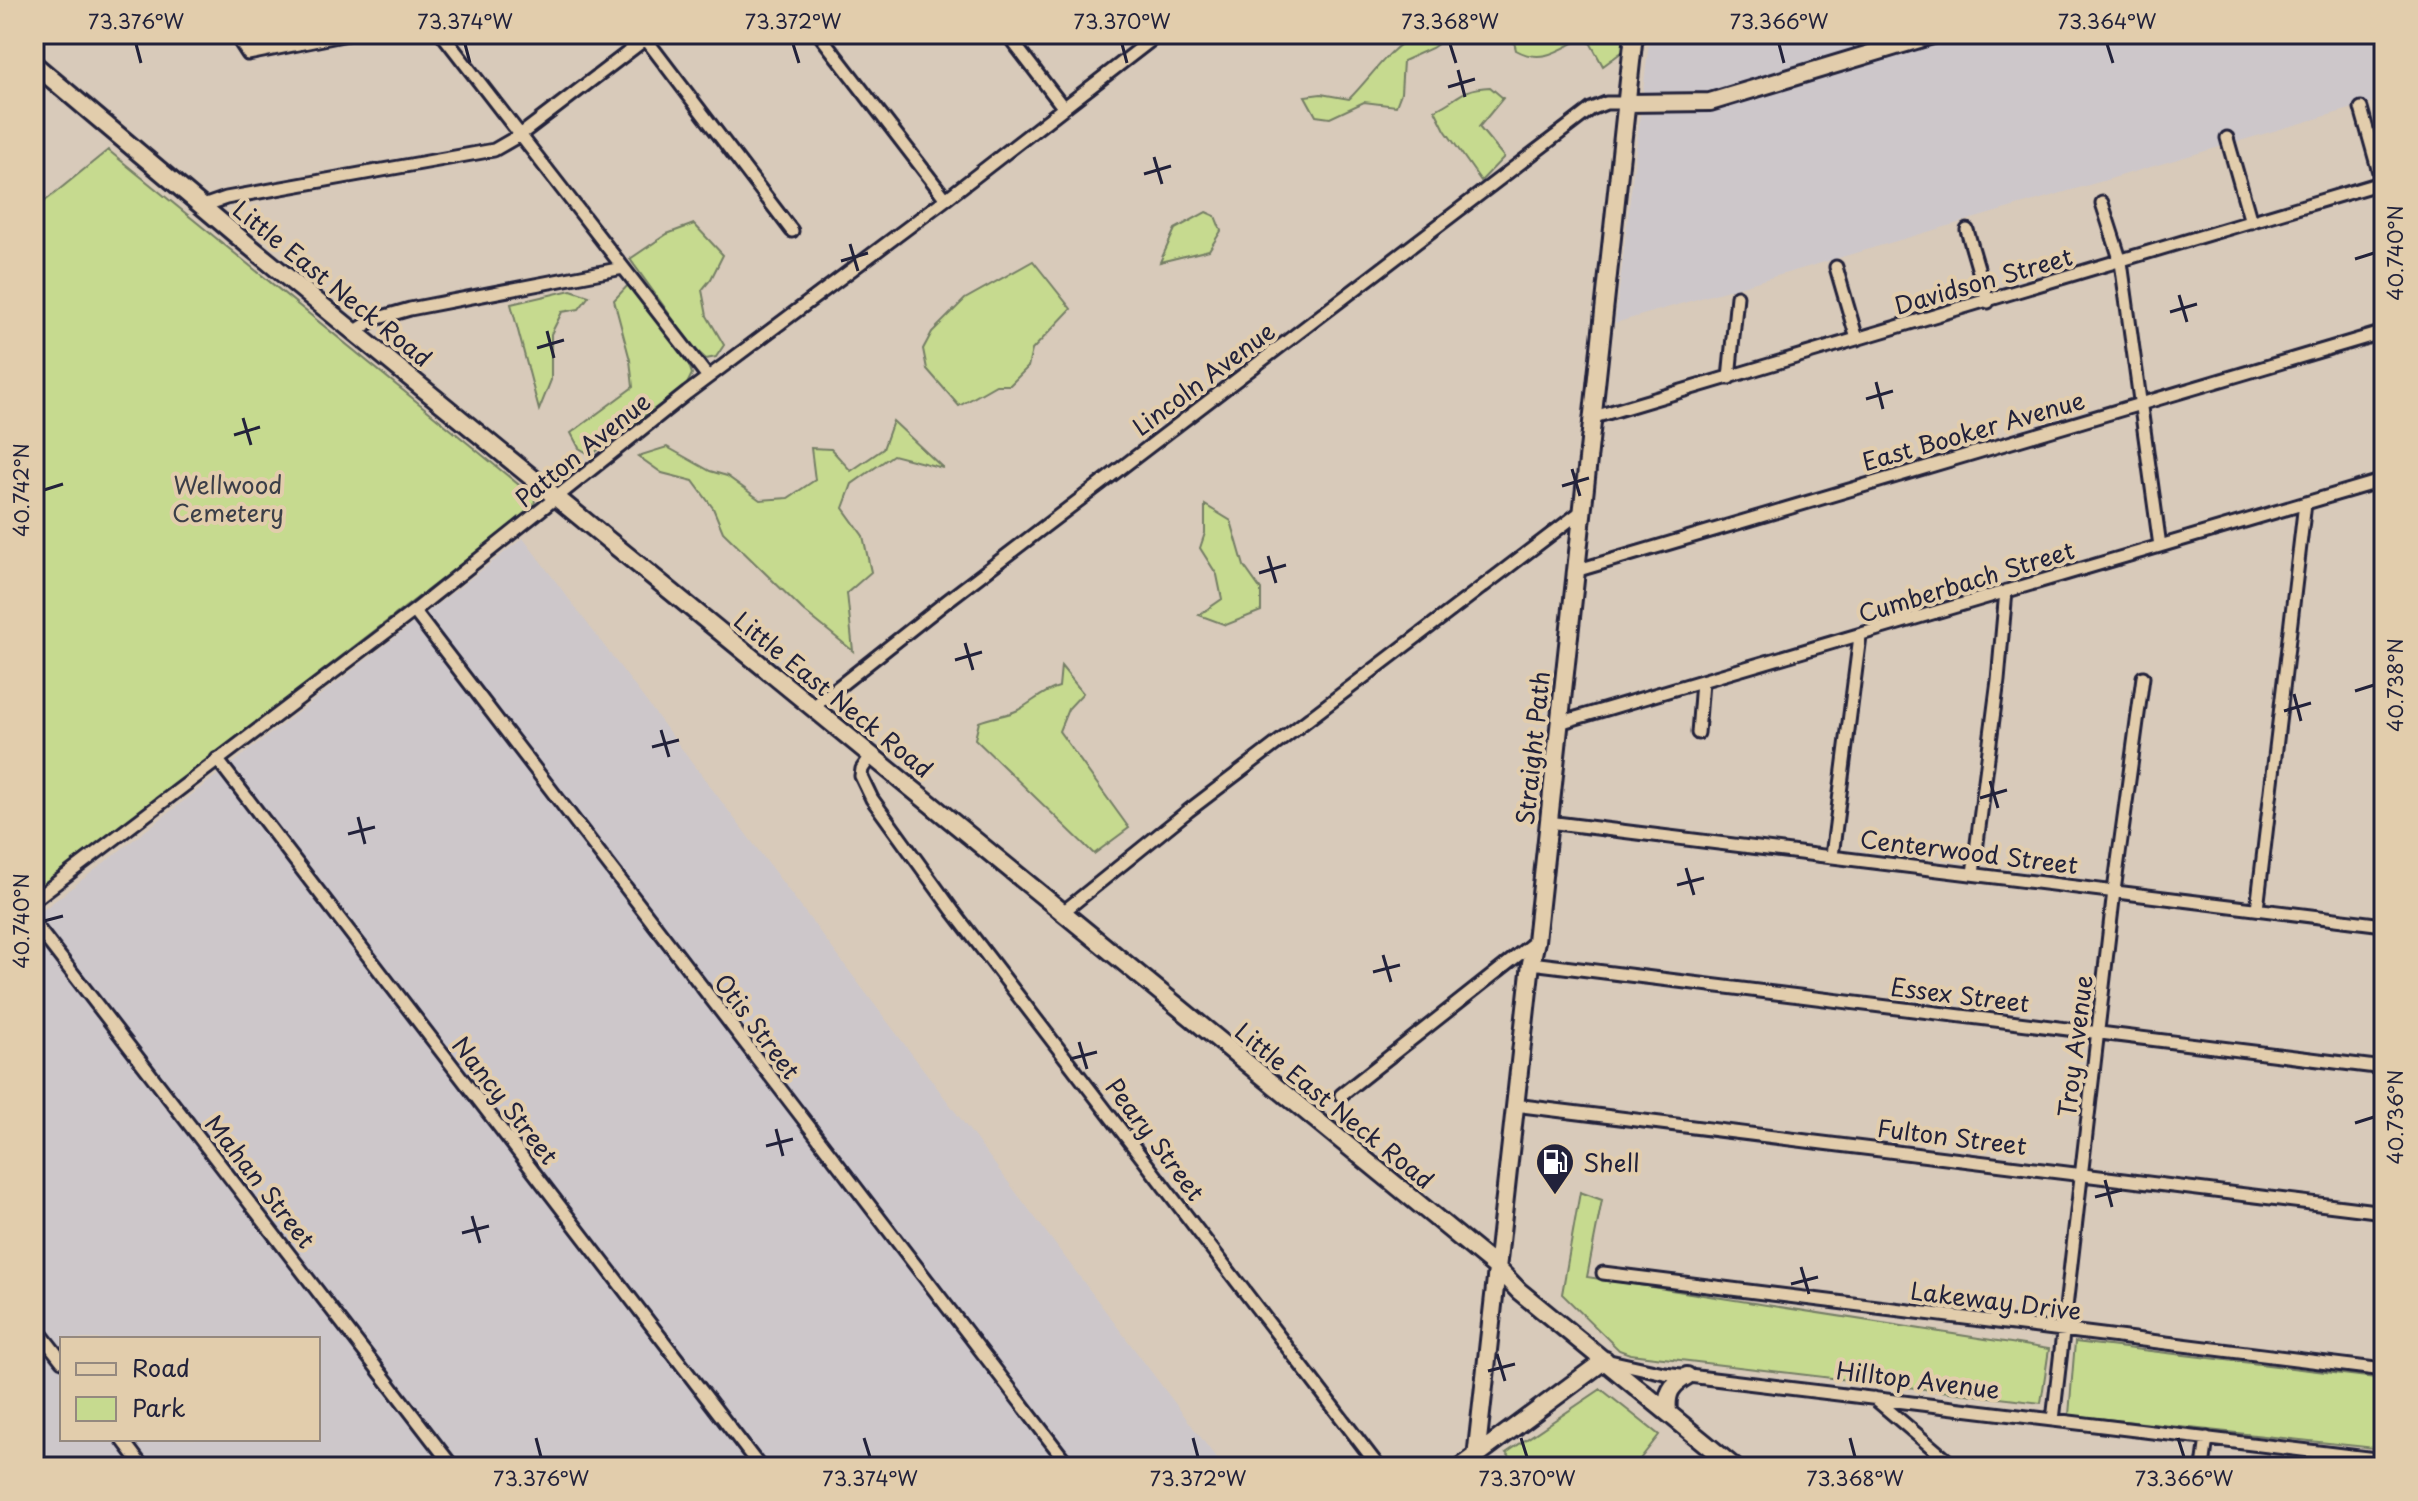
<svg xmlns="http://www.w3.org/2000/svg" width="2418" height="1501" font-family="'Playpen Sans',sans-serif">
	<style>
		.built { fill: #cdc7ca; fill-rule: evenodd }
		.green { fill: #c6da8f; stroke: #747e65; stroke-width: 2 }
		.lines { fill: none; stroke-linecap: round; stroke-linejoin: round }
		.street-casing { stroke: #22223b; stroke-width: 17 }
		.secondary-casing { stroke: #22223b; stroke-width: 22 }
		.street { stroke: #e2cdac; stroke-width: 11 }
		.secondary { stroke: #e2cdac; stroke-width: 16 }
		.ticks { fill: none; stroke: #22223b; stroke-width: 3 }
		.labels { text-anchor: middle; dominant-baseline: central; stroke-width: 8; stroke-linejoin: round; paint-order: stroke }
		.street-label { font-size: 24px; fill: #22223b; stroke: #e2cdac }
		.park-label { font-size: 24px; fill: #3b3e48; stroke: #e2cdac }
		.poi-label { font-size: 24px; fill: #22223b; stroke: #e2cdac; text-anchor: start }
		.neatline { fill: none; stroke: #22223b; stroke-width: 3 }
		.ticks-label { font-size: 20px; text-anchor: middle; fill: #22223b }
	</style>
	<rect width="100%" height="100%" fill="#d8caba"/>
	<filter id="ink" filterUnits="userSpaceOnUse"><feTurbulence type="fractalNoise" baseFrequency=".0125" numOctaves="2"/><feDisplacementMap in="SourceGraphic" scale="16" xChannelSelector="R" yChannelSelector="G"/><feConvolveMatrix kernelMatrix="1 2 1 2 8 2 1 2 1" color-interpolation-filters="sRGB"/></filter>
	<g filter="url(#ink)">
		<path class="built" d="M1650 34H2384V99L1615 323Z
			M523 538 1223 1467H34V917ZM62 1339H318V1439H62Z"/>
		<path class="green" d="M1416 34H1452L1432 48 1403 61 1401 93 1396 106 1364 102 1330 118 1316 116 1305 96 1321 94 1349 99C1372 76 1388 49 1416 34Z
			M1512 34H1627L1626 49 1603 66 1591 44 1585 37C1560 49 1543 65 1516 50Z
			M1490 87 1503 98 1479 127 1504 157 1481 181 1445 130 1435 110C1458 100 1460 88 1490 87Z
			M108 150 535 498 534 508 34 893V210Z
			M1206 212 1215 216 1221 231 1209 250 1160 262 1175 229Z
			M694 224 723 255 711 279 702 290 707 316 724 345 716 357 706 359 693 347 630 259 667 234Z
			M1033 261 1071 309 1032 350 1028 367 1010 385H996L959 406 927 369 923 349 932 332 965 299Z
			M630 283 689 365 692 374 686 386 591 455 579 448 571 433 633 387 630 360 614 300Z
			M571 290 589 296 579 309 562 312 551 334V380L539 410 511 304Z
			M893 421 943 468 893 455 852 484 843 508 863 536 871 572 847 593 853 651 804 611 723 532 713 508 693 481 662 473 638 456 667 447 710 471 727 476 760 500 788 498 815 480 811 448 831 449 851 471 883 449Z
			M1205 505 1231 521 1244 566 1261 590V611L1226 625 1199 615 1222 599 1217 575 1200 548 1205 533Z
			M1061 666 1083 693 1068 709 1059 731 1129 828 1094 854 975 739 979 722C992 716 1007 716 1018 710 1033 702 1043 691 1059 687Z
			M1580 1192 1602 1200 1587 1277 2049 1349 2041 1403 1630 1354 1619 1350 1562 1294Z
			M2075 1342 2384 1379V1449L2069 1415Z
			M1601 1389 1659 1435 1640 1459 1627 1467H1520L1506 1453Z"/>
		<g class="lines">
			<g class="street-casing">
				<path id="street" d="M235 34 248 54 348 34
					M442 34 708 377
					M642 34 792 231
					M819 34 946 199
					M1007 34 1063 107
					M2361 108 2382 183
					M2227 138 2251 222
					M2102 203 2121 262 2160 546
					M203 206 226 198 494 150 520 135 652 34
					M1967 230 1988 302
					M1836 267 1857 339
					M354 332 375 319 410 309 623 268
					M1729 378 1737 296
					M1594 417 2384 182
					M1575 571 2384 332
					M414 611 1070 1467
					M813 707 947 601 1591 109 1606 103H1627
					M1559 723 2384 480
					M1698 733 1702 682
					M871 756 862 769 861 776 872 799 953 911 1379 1467
					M217 759 760 1467
					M1548 822 2384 925
					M1832 856 1860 636
					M1973 874 1998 680 2006 591
					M34 900 414 611 687 393 946 199 1159 34
					M2257 909 2305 503
					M1063 912 1188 811 1583 510
					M34 923 453 1467
					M1531 963 2384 1068
					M1341 1095 1536 941
					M1514 1105 2384 1212
					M1603 1273 2384 1370
					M34 1325 62 1361
					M1605 1360 1664 1373 2384 1460
					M1874 1398 1955 1467
					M2053 1420 2114 891 2143 677
					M122 1439 143 1467
					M2203 1467 2207 1438"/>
			</g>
			<g class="secondary-casing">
				<path id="secondary" d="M34 64 248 245 1496 1267 1519 1291 1734 1467
					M1627 103 1710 102 1936 34
					M1668 1412C1666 1393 1671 1385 1687 1376
					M1461 1467 1605 1360
					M1475 1467 1531 963 1536 941 1634 34"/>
			</g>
			<use href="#street" class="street"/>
			<use href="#secondary" class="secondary"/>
		</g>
	</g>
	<path class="ticks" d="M136 44 141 63M465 44 470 63M793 44 799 63M1122 44 1127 63M1450 44 1456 63M1779 44 1784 63M2107 44 2113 63M1458 70 1465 97M1448 87 1475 79M1154 157 1162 184M1144 174 1171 166M850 244 858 271M2355 259 2374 253M841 261 868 253M2179 295 2187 322M2170 312 2197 304M547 331 554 358M537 348 564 340M1876 382 1883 409M1866 399 1893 391M243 418 251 445M234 435 260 427M1572 469 1580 496M1562 486 1589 478M44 490 63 484M1268 556 1276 583M1259 573 1286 565M965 643 973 670M955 660 982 652M2355 691 2374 685M2294 694 2301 721M2284 711 2311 703M661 730 669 757M652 747 679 740M1990 781 1998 808M1980 798 2007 790M358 817 365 844M348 834 375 827M1686 868 1694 895M1677 885 1704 878M44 921 63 916M1383 955 1391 982M1373 972 1400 965M1079 1042 1087 1069M1070 1059 1097 1052M2355 1123 2374 1117M776 1129 783 1156M766 1146 793 1139M2105 1180 2112 1207M2095 1197 2122 1190M472 1216 480 1243M462 1233 489 1226M1801 1267 1809 1294M1791 1284 1818 1277M1497 1354 1505 1381M1488 1371 1515 1364M536 1438 541 1457M864 1438 870 1457M1193 1438 1198 1457M1521 1438 1527 1457M1850 1438 1855 1457M2178 1438 2184 1457"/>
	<defs>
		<g id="fuel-pin" transform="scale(2)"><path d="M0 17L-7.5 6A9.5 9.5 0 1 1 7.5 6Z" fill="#22223b" stroke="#e2cdac"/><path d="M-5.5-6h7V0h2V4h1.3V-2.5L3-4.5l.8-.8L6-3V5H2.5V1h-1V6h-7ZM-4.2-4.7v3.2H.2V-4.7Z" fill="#fff"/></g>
	</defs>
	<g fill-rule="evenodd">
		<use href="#fuel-pin" x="1555" y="1162"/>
	</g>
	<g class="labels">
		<g class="street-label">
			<text transform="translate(1983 280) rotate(-16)">Davidson Street</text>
			<text transform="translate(333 283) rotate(39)">Little East Neck Road</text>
			<text transform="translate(1203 378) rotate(-37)">Lincoln Avenue</text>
			<text transform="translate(1973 430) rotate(-16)">East Booker Avenue</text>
			<text transform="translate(582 449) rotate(-39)">Patton Avenue</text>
			<text transform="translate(1966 581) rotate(-17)">Cumberbach Street</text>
			<text transform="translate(834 694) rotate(39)">Little East Neck Road</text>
			<text transform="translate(1532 748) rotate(-84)">Straight Path</text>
			<text transform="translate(1969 851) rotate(7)">Centerwood Street</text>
			<text transform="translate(1960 994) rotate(7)">Essex Street</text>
			<text transform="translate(758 1026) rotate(53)">Otis Street</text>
			<text transform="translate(2074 1046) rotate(-83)">Troy Avenue</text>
			<text transform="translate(506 1100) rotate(52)">Nancy Street</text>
			<text transform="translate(1335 1105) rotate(39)">Little East Neck Road</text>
			<text transform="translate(1952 1136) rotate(7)">Fulton Street</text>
			<text transform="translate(1156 1139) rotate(53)">Peary Street</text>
			<text transform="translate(261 1181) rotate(52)">Mahan Street</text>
			<text transform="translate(1996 1300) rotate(7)">Lakeway Drive</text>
			<text transform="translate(1918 1379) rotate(7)">Hilltop Avenue</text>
		</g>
		<g class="park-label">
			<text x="228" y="484">Wellwood<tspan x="228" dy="28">Cemetery</tspan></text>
		</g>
		<g class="poi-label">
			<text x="1583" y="1162">Shell</text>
		</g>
	</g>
	<rect width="2418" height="1501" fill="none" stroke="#e2cdac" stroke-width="88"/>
	<rect x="60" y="1337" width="260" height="104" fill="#e2cdac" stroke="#95897f" stroke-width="2"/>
	<rect x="76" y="1363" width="40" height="12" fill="#e2cdac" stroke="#95897f" stroke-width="2"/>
	<text x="132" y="1377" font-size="24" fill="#22223b">Road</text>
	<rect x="76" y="1397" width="40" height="24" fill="#c6da8f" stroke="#95897f" stroke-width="2"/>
	<text x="132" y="1417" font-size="24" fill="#22223b">Park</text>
	<rect x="44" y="44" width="2330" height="1413" class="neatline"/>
	<g class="ticks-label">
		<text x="136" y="29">73.376°W</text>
		<text x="465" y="29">73.374°W</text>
		<text x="793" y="29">73.372°W</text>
		<text x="1122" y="29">73.370°W</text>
		<text x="1450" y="29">73.368°W</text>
		<text x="1779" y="29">73.366°W</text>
		<text x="2107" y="29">73.364°W</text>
		<text transform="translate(2396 253) rotate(-90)" y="7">40.740°N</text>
		<text transform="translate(22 490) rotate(-90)" y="7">40.742°N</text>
		<text transform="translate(2396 685) rotate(-90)" y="7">40.738°N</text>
		<text transform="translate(22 921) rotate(-90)" y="7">40.740°N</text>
		<text transform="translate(2396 1117) rotate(-90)" y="7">40.736°N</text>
		<text x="541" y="1486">73.376°W</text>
		<text x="870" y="1486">73.374°W</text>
		<text x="1198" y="1486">73.372°W</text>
		<text x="1527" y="1486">73.370°W</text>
		<text x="1855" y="1486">73.368°W</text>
		<text x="2184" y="1486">73.366°W</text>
	</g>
</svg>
